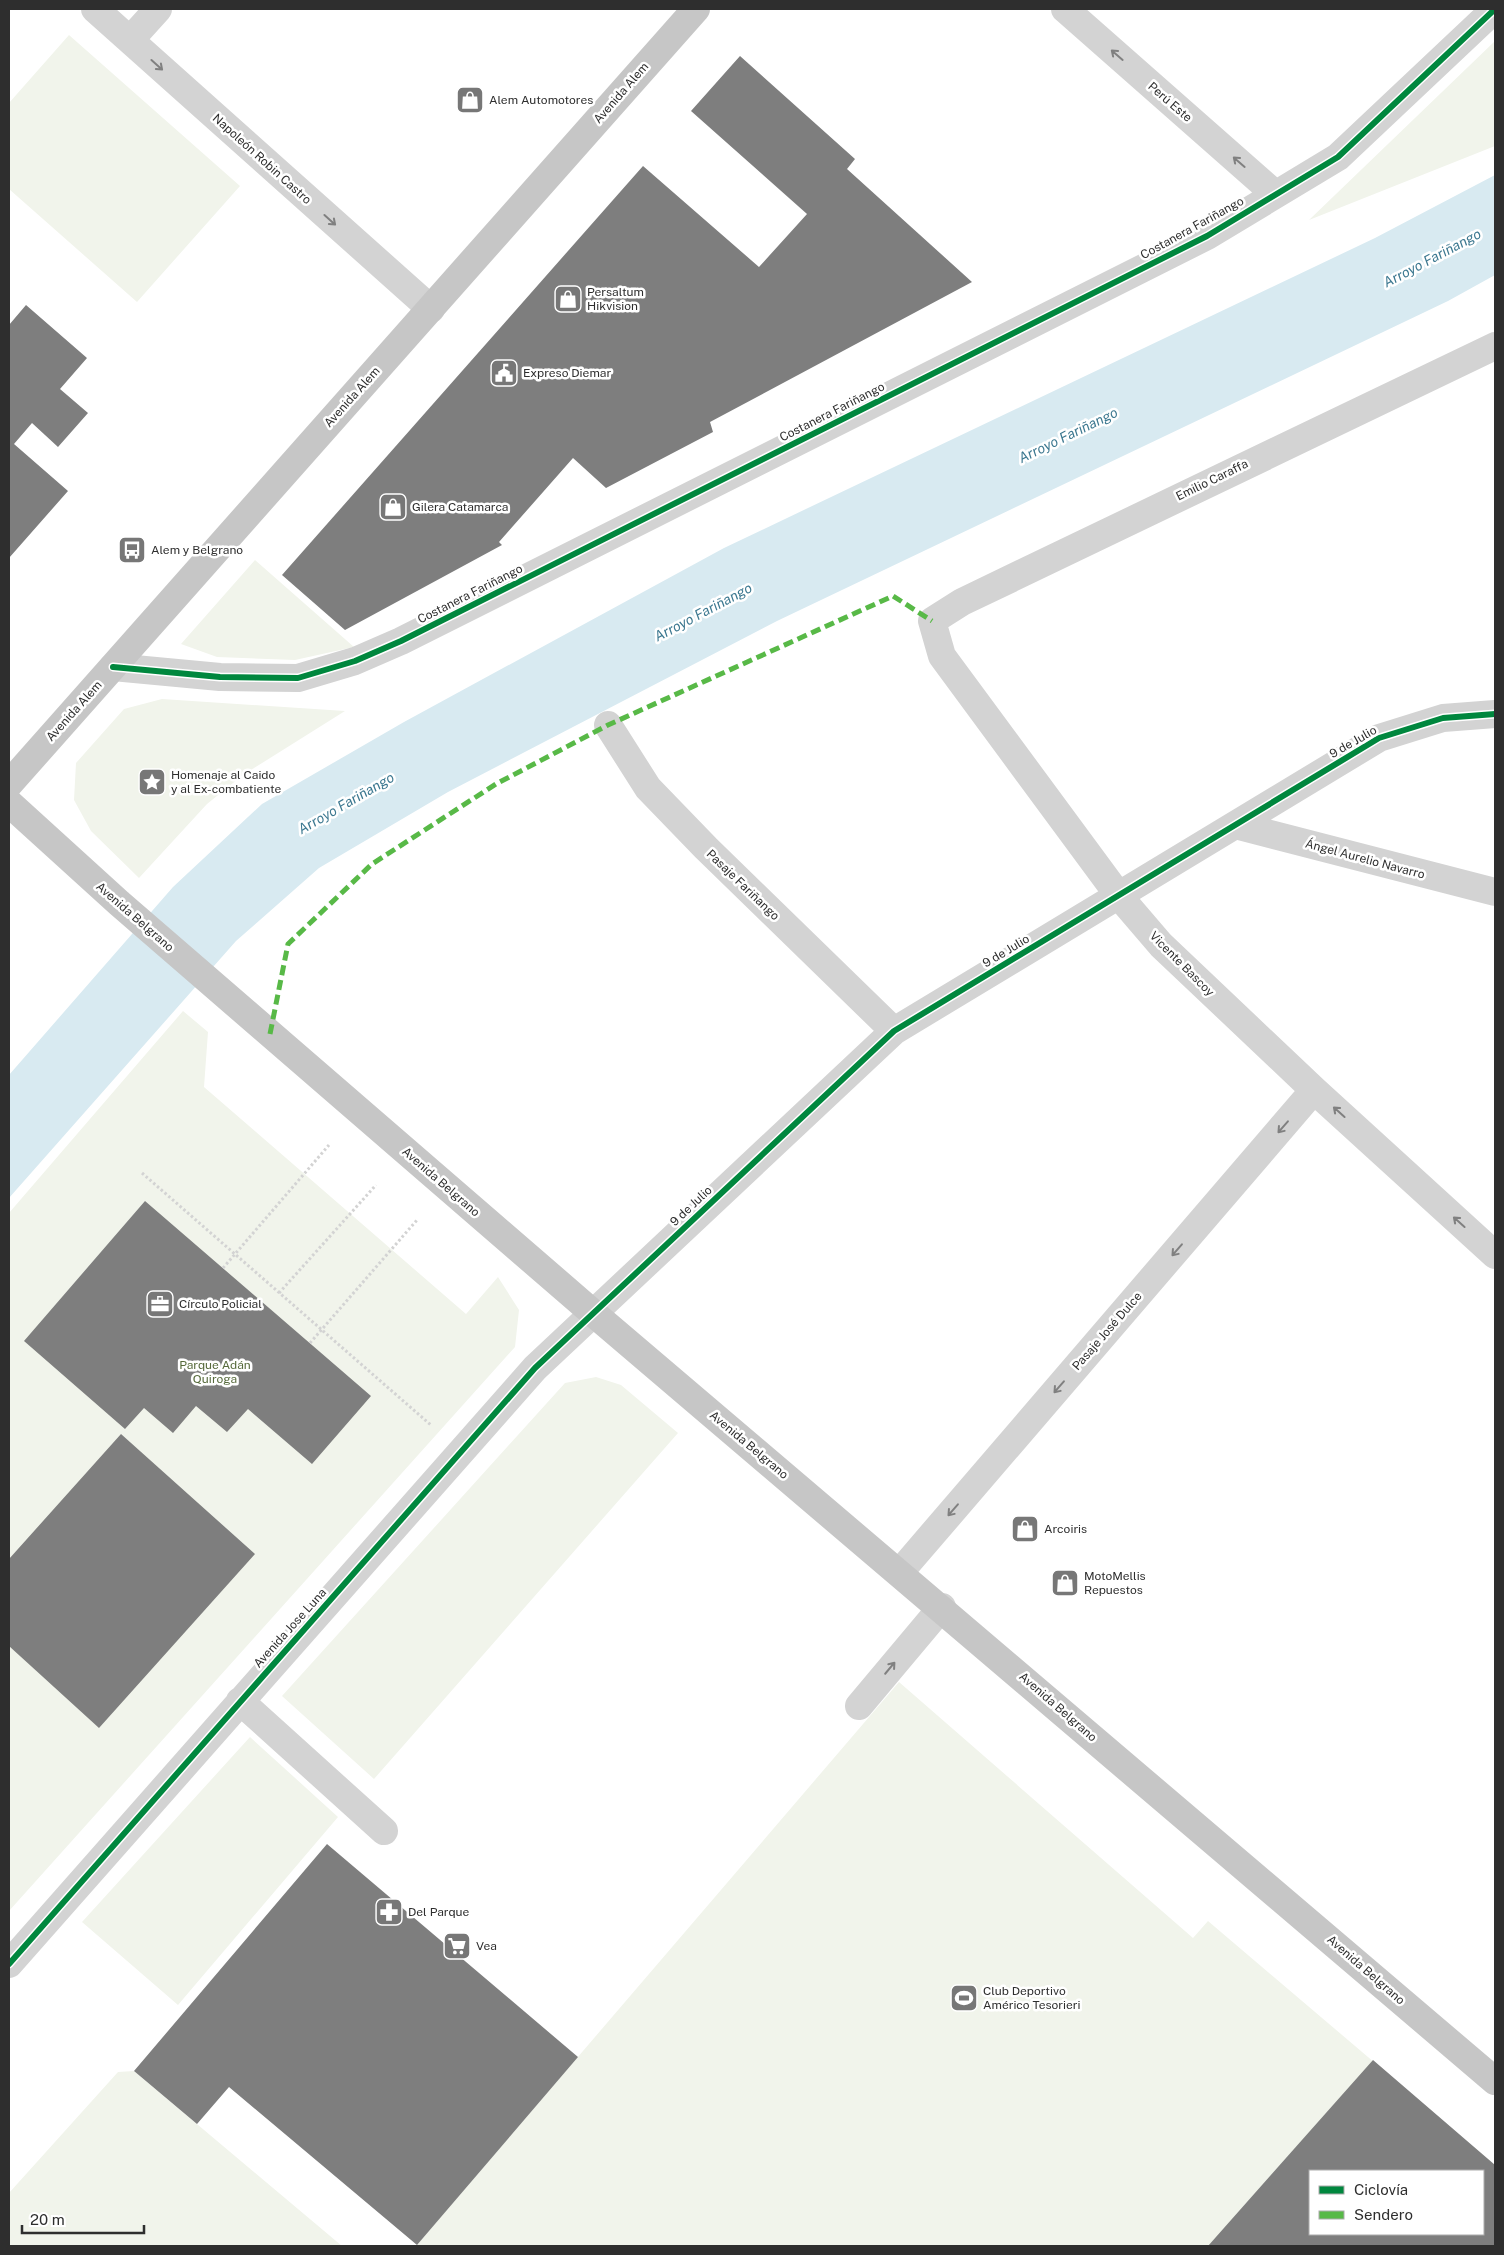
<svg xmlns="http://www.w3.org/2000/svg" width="1504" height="2255" font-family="'Public Sans',sans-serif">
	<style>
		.green { fill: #f1f4eb; fill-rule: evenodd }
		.water { fill: #d8eaf1 }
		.building { fill: #7e7e7e; fill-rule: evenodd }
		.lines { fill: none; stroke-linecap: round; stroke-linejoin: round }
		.path { stroke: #d3d3d3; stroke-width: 3; stroke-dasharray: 2.5 2.5; stroke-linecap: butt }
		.minor { stroke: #d3d3d3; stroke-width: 28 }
		.major { stroke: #c6c6c6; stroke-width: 28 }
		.quiet { stroke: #58b947; stroke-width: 5; stroke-dasharray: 10 5; stroke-linecap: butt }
		.cycleway-casing { stroke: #fff; stroke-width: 9 }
		.cycleway { stroke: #00873e; stroke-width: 6 }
		.oneway { stroke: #808080 }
		.labels { text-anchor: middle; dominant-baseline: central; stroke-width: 5; stroke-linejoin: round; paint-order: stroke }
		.street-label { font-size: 12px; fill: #2e2e2e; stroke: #fff }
		.poi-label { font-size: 12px; fill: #2e2e2e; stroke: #fff; text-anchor: start }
		.park-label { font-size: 12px; fill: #566a3b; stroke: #fff }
		.water-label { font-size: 14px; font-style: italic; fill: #3c7890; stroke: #fff }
	</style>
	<rect width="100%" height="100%" fill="#fff"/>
	<path class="green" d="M69 35 240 186 137 302 9 189V103Z
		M1495 41V146L1309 220Z
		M255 560 354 647 295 660 217 657 181 644Z
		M162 699 345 711 243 775 207 804 139 878 91 831 74 800 76 763 124 709Z
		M183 1011 208 1032 204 1087 466 1314 498 1277 519 1310 515 1347 9 1911V1213Z
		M596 1377 621 1385 678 1433 374 1779 282 1696 565 1383Z
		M899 1682 1193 1938 1208 1921 1495 2165V2246H416ZM1310 2171H1483V2234H1310Z
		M250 1737 338 1817 178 2005 82 1922Z
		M134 2071 342 2246H9V2193L118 2072Z"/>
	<path class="water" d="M1495 175V275L1448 301 777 621 448 792 319 868 236 941 9 1198V1075L173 887 262 804 404 722 724 548 1375 238Z"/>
	<path class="building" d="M740 56 855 159 847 169 972 282 710 422 713 432 606 488 573 458 499 542 502 545 345 630 282 575 643 166 759 267 807 214 691 111Z
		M26 305 87 358 60 389 88 413 58 447 32 423 14 444 68 491 9 558V325Z
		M145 1201 371 1396 312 1464 248 1409 227 1432 196 1406 173 1433 144 1408 125 1429 24 1341Z
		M121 1434 255 1554 99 1728 9 1646V1559Z
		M327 1844 578 2057 417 2245 229 2087 197 2124 134 2071Z
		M1373 2060 1495 2165V2246H1208ZM1310 2171H1483V2234H1310Z"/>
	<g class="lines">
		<path class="path" d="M142 1173 432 1426
			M223 1268 329 1145
			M279 1293 376 1185
			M310 1343 417 1220"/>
		<path class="minor" d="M95 9 431 309
			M1065 9 1275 194
			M130 40 158 9
			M1495 346 962 602 932 621 942 656 1119 896 1161 945 1314 1090 1495 1255
			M113 667 220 677 298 678 355 661 401 641 1207 236 1338 157 1495 9
			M608 725 648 788 706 848 894 1031
			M1235 825 1495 892
			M900 1572 1314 1090
			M240 1701 384 1831
			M859 1706 942 1607
			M9 1964 535 1368 894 1031 1379 738 1443 718 1495 714"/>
		<path class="major" d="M9 784 696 9
			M9 803 119 903 593 1313 1495 2081"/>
		<path class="quiet" d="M270 1034 288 944 372 864 496 784 608 725 893 596 932 621"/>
		<g class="cycleway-casing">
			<path id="cycleway" d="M113 667 220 677 298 678 355 661 401 641 1207 236 1338 157 1495 9
				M9 1964 535 1368 894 1031 1379 738 1443 718 1495 714"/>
		</g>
		<use href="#cycleway" class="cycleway"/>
	</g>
	<defs><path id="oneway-shaft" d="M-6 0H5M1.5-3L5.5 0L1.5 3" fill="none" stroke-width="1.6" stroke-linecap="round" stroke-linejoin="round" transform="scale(1.25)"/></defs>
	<g class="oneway">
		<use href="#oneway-shaft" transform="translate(1117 55) rotate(-139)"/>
		<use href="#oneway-shaft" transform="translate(157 65) rotate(42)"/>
		<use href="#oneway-shaft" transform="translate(1239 162) rotate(-139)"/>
		<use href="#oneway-shaft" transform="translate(330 220) rotate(42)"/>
		<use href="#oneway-shaft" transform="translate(1339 1112) rotate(-138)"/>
		<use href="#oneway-shaft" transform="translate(1283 1127) rotate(131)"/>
		<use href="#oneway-shaft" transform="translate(1459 1222) rotate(-138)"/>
		<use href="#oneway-shaft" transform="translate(1177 1250) rotate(131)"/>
		<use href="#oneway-shaft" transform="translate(1059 1387) rotate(131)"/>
		<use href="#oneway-shaft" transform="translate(953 1510) rotate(131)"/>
		<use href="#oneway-shaft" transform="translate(890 1668) rotate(-50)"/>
	</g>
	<defs>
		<g id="shop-square" transform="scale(1.4375)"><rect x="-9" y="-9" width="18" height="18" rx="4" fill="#777" stroke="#fff"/><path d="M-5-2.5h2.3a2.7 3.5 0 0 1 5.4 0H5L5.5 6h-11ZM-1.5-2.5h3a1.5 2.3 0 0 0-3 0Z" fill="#fff"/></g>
		<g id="civic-square" transform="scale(1.4375)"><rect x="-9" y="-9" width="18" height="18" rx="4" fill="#777" stroke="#fff"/><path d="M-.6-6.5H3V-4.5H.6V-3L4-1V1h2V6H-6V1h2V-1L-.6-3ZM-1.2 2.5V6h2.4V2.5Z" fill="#fff"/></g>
		<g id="bus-square" transform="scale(1.4375)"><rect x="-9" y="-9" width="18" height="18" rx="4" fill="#777" stroke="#fff"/><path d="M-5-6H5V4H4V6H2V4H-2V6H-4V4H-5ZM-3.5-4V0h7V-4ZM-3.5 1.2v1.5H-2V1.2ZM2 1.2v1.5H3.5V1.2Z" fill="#fff"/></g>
		<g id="sight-square" transform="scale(1.4375)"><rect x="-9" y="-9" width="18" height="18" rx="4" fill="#777" stroke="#fff"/><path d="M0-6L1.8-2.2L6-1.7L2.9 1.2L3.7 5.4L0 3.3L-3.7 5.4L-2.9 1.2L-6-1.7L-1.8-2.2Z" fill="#fff"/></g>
		<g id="office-square" transform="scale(1.4375)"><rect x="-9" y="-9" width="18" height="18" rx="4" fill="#777" stroke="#fff"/><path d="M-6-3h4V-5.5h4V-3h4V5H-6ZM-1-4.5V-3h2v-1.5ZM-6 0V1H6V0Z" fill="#fff"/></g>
		<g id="pharmacy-square" transform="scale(1.4375)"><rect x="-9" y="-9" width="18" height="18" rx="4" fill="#777" stroke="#fff"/><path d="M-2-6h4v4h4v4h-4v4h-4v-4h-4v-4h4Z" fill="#fff"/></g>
		<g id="supermarket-square" transform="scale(1.4375)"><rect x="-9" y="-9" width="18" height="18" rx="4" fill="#777" stroke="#fff"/><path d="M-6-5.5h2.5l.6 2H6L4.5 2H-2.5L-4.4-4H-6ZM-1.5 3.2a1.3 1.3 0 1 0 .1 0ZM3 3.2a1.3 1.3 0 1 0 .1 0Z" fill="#fff"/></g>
		<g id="stadium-square" transform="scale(1.4375)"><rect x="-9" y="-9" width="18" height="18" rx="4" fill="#777" stroke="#fff"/><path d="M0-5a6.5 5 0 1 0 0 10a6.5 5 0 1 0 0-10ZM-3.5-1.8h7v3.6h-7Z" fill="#fff"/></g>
	</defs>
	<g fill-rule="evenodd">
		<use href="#shop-square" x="470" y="100"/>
		<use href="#shop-square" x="568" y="299"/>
		<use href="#civic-square" x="504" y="373"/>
		<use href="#shop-square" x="393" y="507"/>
		<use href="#bus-square" x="132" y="550"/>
		<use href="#sight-square" x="152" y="782"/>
		<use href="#office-square" x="160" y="1304"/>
		<use href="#shop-square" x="1025" y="1529"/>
		<use href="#shop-square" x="1065" y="1583"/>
		<use href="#pharmacy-square" x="389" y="1912"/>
		<use href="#supermarket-square" x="457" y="1946"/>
		<use href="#stadium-square" x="964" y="1998"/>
	</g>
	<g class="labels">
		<g class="street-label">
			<text transform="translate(621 93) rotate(-49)">Avenida Alem</text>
			<text transform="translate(1170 102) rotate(41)">Perú Este</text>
			<text transform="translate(262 159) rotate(42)">Napoleón Robin Castro</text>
			<text transform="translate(1192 228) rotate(-29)">Costanera Fariñango</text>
			<text transform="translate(352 397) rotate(-48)">Avenida Alem</text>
			<text transform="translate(832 412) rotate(-27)">Costanera Fariñango</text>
			<text transform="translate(1212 480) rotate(-26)">Emilio Caraffa</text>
			<text transform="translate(470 594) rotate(-27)">Costanera Fariñango</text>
			<text transform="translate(74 711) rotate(-48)">Avenida Alem</text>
			<text transform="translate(1353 742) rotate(-30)">9 de Julio</text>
			<text transform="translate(1365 859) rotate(15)">Ángel Aurelio Navarro</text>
			<text transform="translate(743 885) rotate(44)">Pasaje Fariñango</text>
			<text transform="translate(135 917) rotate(41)">Avenida Belgrano</text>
			<text transform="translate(1006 951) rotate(-31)">9 de Julio</text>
			<text transform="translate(1182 964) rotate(45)">Vicente Bascoy</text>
			<text transform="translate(441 1182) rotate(41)">Avenida Belgrano</text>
			<text transform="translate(691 1206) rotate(-43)">9 de Julio</text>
			<text transform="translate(1107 1331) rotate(-49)">Pasaje José Dulce</text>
			<text transform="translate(749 1445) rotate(40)">Avenida Belgrano</text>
			<text transform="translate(290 1628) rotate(-48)">Avenida Jose Luna</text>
			<text transform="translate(1058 1707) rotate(41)">Avenida Belgrano</text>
			<text transform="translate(1366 1970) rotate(41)">Avenida Belgrano</text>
		</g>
		<g class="poi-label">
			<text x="489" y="100">Alem Automotores</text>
			<text x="587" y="292">Persaltum<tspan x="587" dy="14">Hikvision</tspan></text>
			<text x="523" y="373">Expreso Diemar</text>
			<text x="412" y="507">Gilera Catamarca</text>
			<text x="151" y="550">Alem y Belgrano</text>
			<text x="171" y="775">Homenaje al Caido<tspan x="171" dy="14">y al Ex-combatiente</tspan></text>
			<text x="179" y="1304">Círculo Policial</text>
			<text x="1044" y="1529">Arcoiris</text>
			<text x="1084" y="1576">MotoMellis<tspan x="1084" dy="14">Repuestos</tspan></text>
			<text x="408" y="1912">Del Parque</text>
			<text x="476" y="1946">Vea</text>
			<text x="983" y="1991">Club Deportivo<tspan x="983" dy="14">Américo Tesorieri</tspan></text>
		</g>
		<g class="park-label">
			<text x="215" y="1365">Parque Adán<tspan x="215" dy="14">Quiroga</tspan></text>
		</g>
		<g class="water-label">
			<text transform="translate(1432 258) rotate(-28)">Arroyo Fariñango</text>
			<text transform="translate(1068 435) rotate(-26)">Arroyo Fariñango</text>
			<text transform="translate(703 612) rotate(-28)">Arroyo Fariñango</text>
			<text transform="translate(346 803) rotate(-30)">Arroyo Fariñango</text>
		</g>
	</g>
	<rect width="1504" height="2255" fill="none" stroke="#2e2e2e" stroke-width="20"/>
	<rect x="1309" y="2170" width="175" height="65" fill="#ffffff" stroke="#ababab"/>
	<rect x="1319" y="2186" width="25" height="8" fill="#00873e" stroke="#ababab"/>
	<text x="1354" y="2195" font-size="15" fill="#2e2e2e">Ciclovía</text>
	<rect x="1319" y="2211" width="25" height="8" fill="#58b947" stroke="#ababab"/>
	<text x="1354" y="2220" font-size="15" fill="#2e2e2e">Sendero</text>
	<path d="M22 2225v8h122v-8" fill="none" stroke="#2e2e2e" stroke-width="2.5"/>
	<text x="30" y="2225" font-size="15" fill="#2e2e2e" stroke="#ffffff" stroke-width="4" paint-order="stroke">20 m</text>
</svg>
